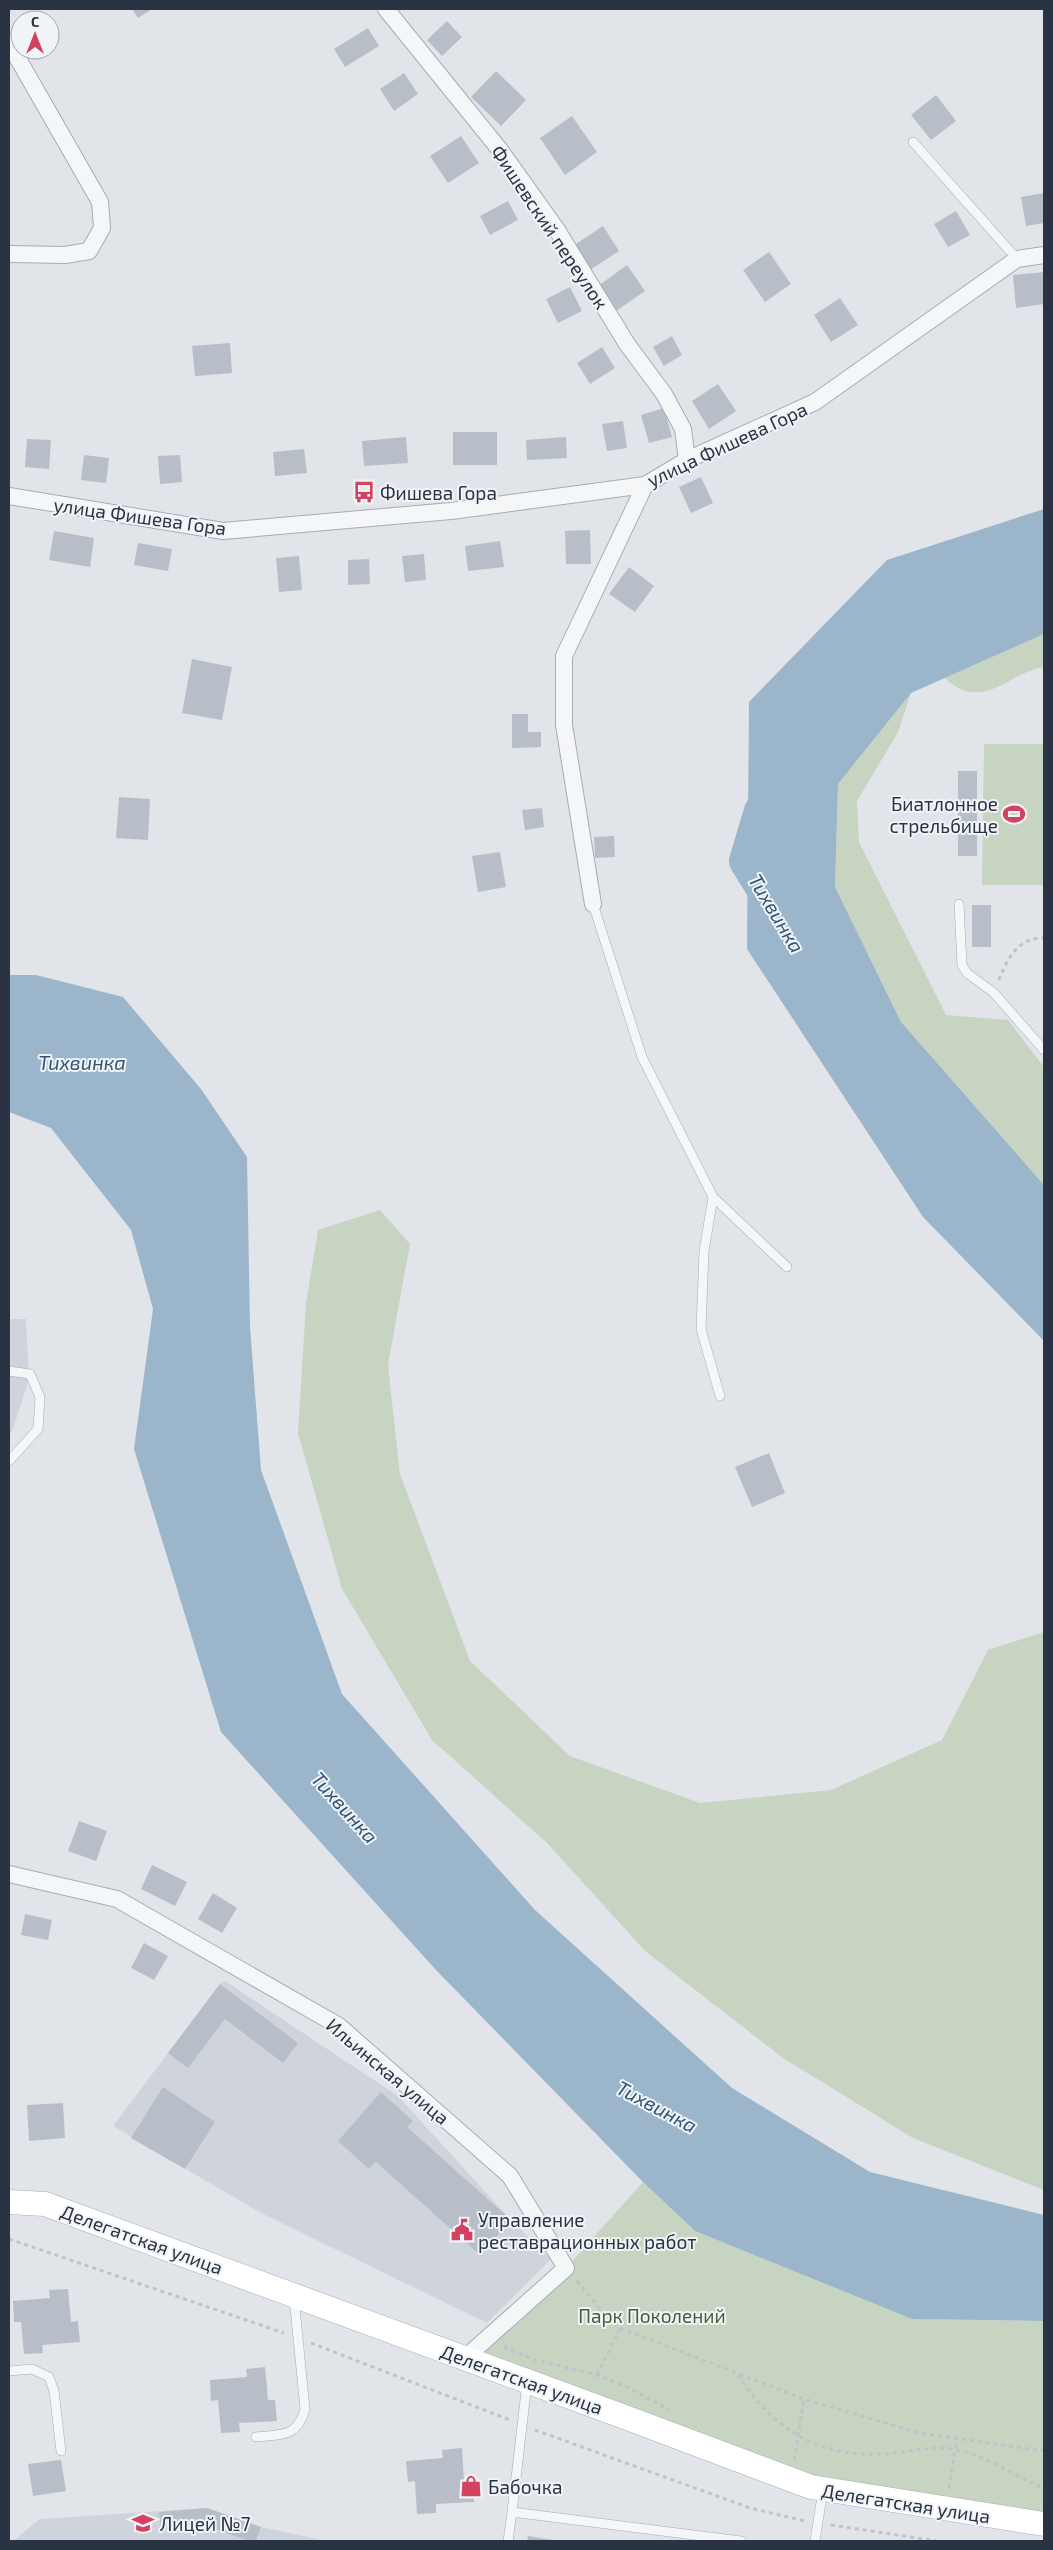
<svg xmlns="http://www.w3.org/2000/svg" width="1053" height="2550" font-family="'Exo 2',sans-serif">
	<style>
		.built { fill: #cfd4dc }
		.green { fill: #c7d4c2 }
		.water { fill: #9bb5cb }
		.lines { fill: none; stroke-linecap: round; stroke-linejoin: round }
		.river { stroke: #9bb5cb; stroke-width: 34 }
		.building { fill: #b8bec8 }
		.lane-casing { stroke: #a6acb5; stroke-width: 10 }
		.street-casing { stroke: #a6acb5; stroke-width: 18 }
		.secondary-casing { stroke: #a6acb5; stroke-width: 25 }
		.path { stroke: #bfc3c9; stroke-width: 3; stroke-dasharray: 4 4; stroke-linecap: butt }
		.lane { stroke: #f4f6f8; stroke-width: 9 }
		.street { stroke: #f4f6f8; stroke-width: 16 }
		.secondary { stroke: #fff; stroke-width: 24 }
		.labels { text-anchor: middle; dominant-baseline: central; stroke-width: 4; stroke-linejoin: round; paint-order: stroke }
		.street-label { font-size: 19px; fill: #293343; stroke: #f1f4f7 }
		.poi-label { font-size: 19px; fill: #293343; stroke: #f1f4f7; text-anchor: start }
		.park-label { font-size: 19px; fill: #3f5f35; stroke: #f1f4f7 }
		.water-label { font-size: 20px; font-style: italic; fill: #315578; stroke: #f1f4f7 }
	</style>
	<rect width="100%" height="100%" fill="#e1e5ea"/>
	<path class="built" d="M9 1319H26L29 1379 12 1432 9 1434Z
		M225 1981 398 2096 511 2220 551 2259 487 2323 259 2212 113 2126 220 1984Z
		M207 2508 261 2527 326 2541H13L40 2519Z"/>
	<path class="green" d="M1044 634V667C1009 672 982 714 945 678Z
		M911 693 898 732 857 801 859 842 946 1015 1008 1020 1044 1067V1185L901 1022 835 887 838 784Z
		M984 744H1044V885H982Z
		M380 1210 410 1244 388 1365 400 1474 470 1661 570 1756 700 1803 831 1790 942 1740 988 1650 1044 1632V2190L913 2138 783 2058 645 1951 548 1844 432 1740 342 1589 298 1433 306 1303 318 1230Z
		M643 2182 695 2231 912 2319 1044 2321V2515L809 2474 471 2351 566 2268Z"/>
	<path class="water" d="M1044 509V634L911 693 838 784 835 887 901 1022 1044 1185V1341L923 1217 747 949 749 702 887 560Z
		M9 975H36L123 997 201 1089 247 1157 250 1327 261 1470 342 1694 535 1910 732 2088 870 2172 1044 2215V2321L912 2319 695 2231 643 2182 436 1970 221 1732 134 1449 153 1309 131 1230 51 1128 9 1112Z"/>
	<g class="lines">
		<path class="river" d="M761 811 746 861 772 903"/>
	</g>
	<path class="building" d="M132 9H152L138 18Z
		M447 21 462 37 442 56 427 40Z
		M368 28 379 46 345 67 334 49Z
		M496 71 526 100 501 126 471 97Z
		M404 73 418 94 394 111 380 89Z
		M936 95 956 121 931 140 911 115Z
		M572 116 597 152 565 175 540 138Z
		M461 136 479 163 448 183 430 156Z
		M1044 193V223L1026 226 1021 197Z
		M508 201 518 220 490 235 480 216Z
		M956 211 970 235 948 247 934 224Z
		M603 226 619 251 590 270 573 246Z
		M769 252 791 284 765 302 743 270Z
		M627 265 645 291 616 311 598 286Z
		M1044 272V304L1016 308 1013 275Z
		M570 287 582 311 558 323 546 299Z
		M840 298 858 325 831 342 814 315Z
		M672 336 682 355 664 366 653 347Z
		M230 343 232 373 195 376 192 346Z
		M602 347 615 368 590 384 577 363Z
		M718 384 736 411 709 429 692 401Z
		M664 408 672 437 649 443 641 415Z
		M623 421 627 448 607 451 602 424Z
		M453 432H497V465H453Z
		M406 437 408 463 364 466 362 441Z
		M566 437 567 458 527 460 526 440Z
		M27 439 51 440 49 469 25 467Z
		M304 449 307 473 275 476 273 452Z
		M84 455 109 458 106 483 81 480Z
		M180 455 182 482 160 484 158 456Z
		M701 477 713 503 691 513 679 487Z
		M590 530 591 564H566L565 531Z
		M54 531 94 538 90 567 49 560Z
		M500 541 504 567 468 571 465 546Z
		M138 543 172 549 168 571 134 565Z
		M424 554 426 580 405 582 402 556Z
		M299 556 302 590 279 592 276 558Z
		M369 559 370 584 348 585V560Z
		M629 567 654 586 635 612 609 594Z
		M192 659 232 667 222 720 182 713Z
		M512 714H528V732H541V747L512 748Z
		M958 771H977V856H958Z
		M119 797 150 799 148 840 116 838Z
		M542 808 544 827 525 830 522 810Z
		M614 836 615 857 595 858 594 837Z
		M500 852 506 887 478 892 472 856Z
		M972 905H991V947H972Z
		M769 1453 785 1493 752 1507 735 1467Z
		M79 1821 107 1831 96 1861 68 1851Z
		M152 1865 187 1882 175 1906 141 1889Z
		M213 1893 237 1908 222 1933 198 1919Z
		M25 1914 52 1920 48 1940 21 1935Z
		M144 1943 168 1956 154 1980 131 1968Z
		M220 1984 298 2043 283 2063 225 2019 188 2068 168 2053Z
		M163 2087 215 2122 185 2169 131 2138Z
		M381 2092 413 2121 407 2127 511 2220 480 2255 376 2162 369 2169 338 2141Z
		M63 2103 65 2138 29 2141 27 2105Z
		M68 2289 71 2322 78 2321 80 2342 42 2345 43 2353 24 2354 21 2322H14L13 2301 50 2298 49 2290Z
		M265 2367 268 2400H275L277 2421 239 2423 240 2432 221 2433 218 2400 211 2401 210 2380 247 2377 246 2369Z
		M462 2448 464 2481H472L474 2502 436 2504V2513L417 2514 415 2481 408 2482 406 2461 443 2458 442 2450Z
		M61 2460 66 2491 33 2496 28 2464Z
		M207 2508 261 2527 256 2541H249L204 2525 161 2529 159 2512Z
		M528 2536 553 2540V2541H527Z"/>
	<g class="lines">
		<g class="lane-casing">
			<path id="lane" d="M913 142 1017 259
				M593 904 642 1057 713 1197 704 1251 701 1329 720 1396
				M959 904 962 965 967 973 994 993 1044 1050
				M713 1197 787 1267
				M9 1371 30 1374 40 1397 38 1429 9 1461
				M9 2371 32 2369 49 2377 54 2391 61 2451
				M256 2437C282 2434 297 2438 305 2409L294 2298
				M512 2512 527 2383
				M508 2541 512 2512 741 2541
				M815 2541 823 2490"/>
		</g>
		<g class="street-casing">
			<path id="street" d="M386 9 500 150 557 230 627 344 664 394 683 429 687 460
				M9 43 100 202 102 228 89 251 65 255 9 254
				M9 496 223 531 451 511 645 485 687 460 815 402 1017 259 1044 255
				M593 904 564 725V656L645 485
				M9 1874 117 1899 339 2026 510 2176 566 2268 465 2358"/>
		</g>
		<g class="secondary-casing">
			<path id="secondary" d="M9 2202 45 2204 622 2416 811 2487 1044 2524"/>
		</g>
		<path class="path" d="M999 980C1007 959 1018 937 1044 938
			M9 2239 284 2333
			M577 2281 601 2310 620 2328 804 2399 920 2433 1044 2451
			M311 2343 510 2420
			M504 2347 536 2360 597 2375 625 2386 670 2410
			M597 2375 620 2328
			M738 2375C770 2425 815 2457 877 2454 903 2454 931 2444 957 2450 989 2456 1014 2477 1044 2488
			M535 2430 750 2508 805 2521
			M794 2460 804 2399
			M949 2488 957 2439
			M831 2525 937 2541"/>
		<use href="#lane" class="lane"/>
		<use href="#street" class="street"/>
		<use href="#secondary" class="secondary"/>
	</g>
	<defs>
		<g id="bus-bare" transform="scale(1.725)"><path d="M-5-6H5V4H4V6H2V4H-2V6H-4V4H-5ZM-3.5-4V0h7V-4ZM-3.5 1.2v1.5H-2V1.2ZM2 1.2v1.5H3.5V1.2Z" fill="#d34260" stroke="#f1f4f7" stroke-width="2.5" paint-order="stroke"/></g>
		<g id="stadium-bare" transform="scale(1.725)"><path d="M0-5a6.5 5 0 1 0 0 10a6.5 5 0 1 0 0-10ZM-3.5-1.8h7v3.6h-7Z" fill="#d34260" stroke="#f1f4f7" stroke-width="2.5" paint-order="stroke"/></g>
		<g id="civic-bare" transform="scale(1.725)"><path d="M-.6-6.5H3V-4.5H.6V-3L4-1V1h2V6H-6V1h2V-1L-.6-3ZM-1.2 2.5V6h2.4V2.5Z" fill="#d34260" stroke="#f1f4f7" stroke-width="2.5" paint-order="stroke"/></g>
		<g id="shop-bare" transform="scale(1.725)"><path d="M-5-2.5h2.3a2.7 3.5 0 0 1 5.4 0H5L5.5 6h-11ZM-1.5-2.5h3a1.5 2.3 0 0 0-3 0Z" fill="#d34260" stroke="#f1f4f7" stroke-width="2.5" paint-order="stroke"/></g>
		<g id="school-bare" transform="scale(1.725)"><path d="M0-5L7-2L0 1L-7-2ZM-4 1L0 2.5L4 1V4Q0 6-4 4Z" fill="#d34260" stroke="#f1f4f7" stroke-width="2.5" paint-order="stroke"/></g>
	</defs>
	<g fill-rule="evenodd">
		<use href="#bus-bare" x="364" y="492"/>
		<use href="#stadium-bare" x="1014" y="814"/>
		<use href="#civic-bare" x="462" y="2230"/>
		<use href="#shop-bare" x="471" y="2486"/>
		<use href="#school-bare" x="143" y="2523"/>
	</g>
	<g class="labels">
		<g class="street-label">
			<text transform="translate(550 227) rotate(56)">Фишевский переулок</text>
			<text transform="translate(727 444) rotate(-25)">улица Фишева Гора</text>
			<text transform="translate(140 516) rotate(8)">улица Фишева Гора</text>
			<text transform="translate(388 2071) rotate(40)">Ильинская улица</text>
			<text transform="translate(142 2239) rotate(20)">Делегатская улица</text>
			<text transform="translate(522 2379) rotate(20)">Делегатская улица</text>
			<text transform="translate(906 2503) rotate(9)">Делегатская улица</text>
		</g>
		<g class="poi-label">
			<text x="380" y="492">Фишева Гора</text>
			<text x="998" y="803" text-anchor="end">Биатлонное<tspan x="998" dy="22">стрельбище</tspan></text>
			<text x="478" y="2219">Управление<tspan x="478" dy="22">реставрационных работ</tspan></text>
			<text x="488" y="2486">Бабочка</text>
			<text x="160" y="2523">Лицей №7</text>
		</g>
		<g class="park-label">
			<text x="652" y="2315">Парк Поколений</text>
		</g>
		<g class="water-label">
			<text transform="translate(777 913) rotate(59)">Тихвинка</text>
			<text x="82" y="1062">Тихвинка</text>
			<text transform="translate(345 1807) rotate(48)">Тихвинка</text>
			<text transform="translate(657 2106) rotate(28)">Тихвинка</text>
		</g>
	</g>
	<rect width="1053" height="2550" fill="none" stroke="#293343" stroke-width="20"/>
	<g transform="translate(35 35)"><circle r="24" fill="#f1f4f7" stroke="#a1a7af"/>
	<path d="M0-4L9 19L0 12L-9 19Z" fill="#d34260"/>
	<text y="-8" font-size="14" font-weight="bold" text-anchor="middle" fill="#293343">С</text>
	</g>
</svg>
